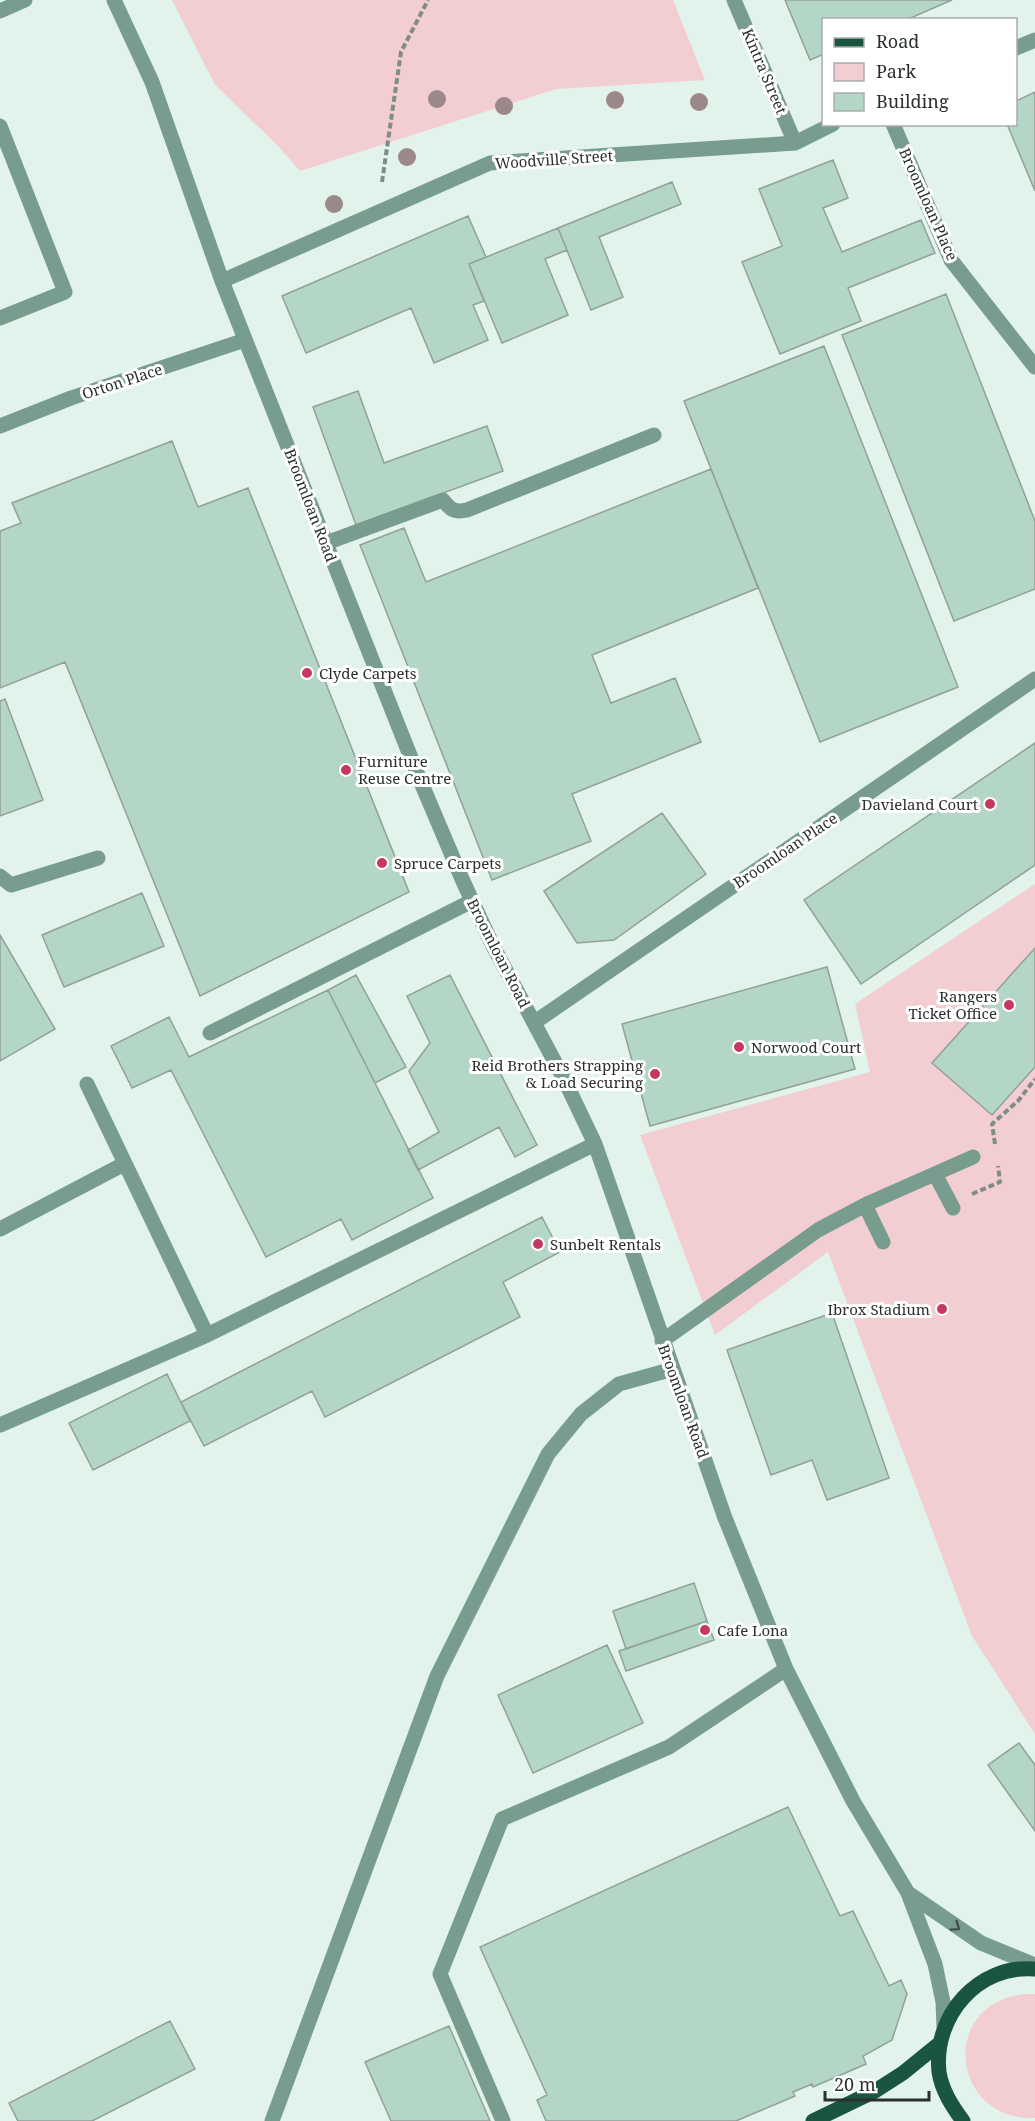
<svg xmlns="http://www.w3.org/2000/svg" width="1035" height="2121" font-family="'Noto Serif',serif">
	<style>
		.green { fill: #f2ced3 }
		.building { fill: #b4d6c7; stroke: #91a19a; stroke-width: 1.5 }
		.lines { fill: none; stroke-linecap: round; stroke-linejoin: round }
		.path { stroke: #808c87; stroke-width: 4; stroke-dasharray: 6 3; stroke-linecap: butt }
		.minor { stroke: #789c8d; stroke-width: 15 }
		.major { stroke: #1a5542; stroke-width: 15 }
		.tree { fill: #9b888a }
		.oneway { stroke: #41504a }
		.poi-dot { fill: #c73860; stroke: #fff; stroke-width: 2 }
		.labels { text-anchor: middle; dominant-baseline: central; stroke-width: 6; stroke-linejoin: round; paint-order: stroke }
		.street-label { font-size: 15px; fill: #2a302e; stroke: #fff }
		.poi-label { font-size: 15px; fill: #2a302e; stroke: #fff; text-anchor: start }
	</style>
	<rect width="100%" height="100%" fill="#e1f3eb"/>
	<path class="green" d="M172 0H673L705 80 556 89 300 171 278 146 215 85Z
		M1035 884V1734L972 1636 828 1252 715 1335 640 1135 870 1072 855 1004Z
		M1024 1994H1035V2118C951 2121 938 2004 1024 1994Z"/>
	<path class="building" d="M785 0H952L906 20H824V54L810 60Z
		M1035 92V191L1007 124H1016V101Z
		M833 160 848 198 823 208 842 252 921 220 935 253 848 288 861 321 780 354 742 262 782 246 759 189Z
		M672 182 681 204 599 237 623 297 591 310 558 228Z
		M468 216 486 257 469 264 484 301 473 305 488 340 434 363 411 308 306 353 282 296Z
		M558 228 567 250 545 259 568 315 502 343 469 264Z
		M946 294 1035 521V589L954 621 842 335Z
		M824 346 958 687 820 742 684 401Z
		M358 391 384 463 487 426 503 471 356 525 313 407Z
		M172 441 198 507 248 488 409 892 200 996 65 662 0 688V531L21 523 12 503Z
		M711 469 758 588 592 655 611 703 675 678 701 742 572 794 591 841 492 880 360 545 404 528 426 582Z
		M5 699 43 800 0 816V701Z
		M1035 743V865L861 984 804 900Z
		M662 813 706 874 614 940 577 943 544 891Z
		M142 893 164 946 64 987 42 935Z
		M0 935 55 1029 0 1061Z
		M1035 948V1067L992 1115 932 1063Z
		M827 967 855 1069 650 1126 622 1024Z
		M356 975 406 1067 375 1083 328 990Z
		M450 975 537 1145 515 1157 499 1127 418 1170 408 1150 439 1132 409 1071 430 1043 407 996Z
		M328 990 433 1198 352 1240 341 1219 266 1257 171 1070 132 1088 111 1046 169 1017 189 1057Z
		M542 1217 560 1252 503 1282 520 1317 325 1417 312 1391 204 1446 181 1402Z
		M832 1313 889 1478 827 1500 812 1460 771 1475 727 1350Z
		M167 1374 190 1421 93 1470 69 1423Z
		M694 1583 707 1621 626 1649 613 1611Z
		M707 1621 714 1640 626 1671 619 1651Z
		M607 1645 643 1723 533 1773 498 1695Z
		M1019 1743 1035 1765V1831L988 1765Z
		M788 1807 840 1916 853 1911 889 1986 901 1980 907 1994 892 2040 863 2056 866 2064 813 2087 812 2084 793 2092 795 2096 736 2121H546L537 2100 547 2095 480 1947Z
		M170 2021 195 2069 92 2121H18L9 2103Z
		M449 2026 490 2121H391L365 2062Z"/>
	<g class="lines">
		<path class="path" d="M382 182 401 52 428 0
			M995 1144 992 1124 1018 1101 1035 1079
			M972 1194 1000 1182 998 1166"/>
		<path class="minor" d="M114 0 152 82 222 281 417 773 462 879 493 946 565 1081 595 1144 725 1518 786 1669 853 1801 908 1893 935 1964 943 2002 944 2027
			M734 0 795 143
			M0 11 25 0
			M1016 48 1035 40
			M893 124 951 260 1035 367
			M0 126 65 292 0 318
			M222 281 490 163 795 143 833 124
			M0 426 71 398 245 340
			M326 543 443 500C450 509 454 513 467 510L654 435
			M0 876 11 885 98 858
			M535 1022 1035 679
			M210 1033 472 901
			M87 1084 207 1335
			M935 1174 953 1208
			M865 1205 883 1242
			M0 1229 124 1164
			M662 1341 818 1230 869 1203 973 1157
			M0 1425 207 1335 595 1144
			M908 1893 981 1943 1035 1965
			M272 2121 437 1676 548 1454 581 1414 619 1384 673 1369
			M503 2121 440 1974 502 1819 669 1747 786 1669"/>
		<path class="major" d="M813 2121 875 2091 903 2073 940 2043
			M963 2121C952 2106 942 2091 939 2072 933 2016 978 1964 1035 1969"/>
	</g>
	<g class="tree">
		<circle cx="437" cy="99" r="9"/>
		<circle cx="615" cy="100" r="9"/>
		<circle cx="699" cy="102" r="9"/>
		<circle cx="504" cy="106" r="9"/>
		<circle cx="407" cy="157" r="9"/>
		<circle cx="334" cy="204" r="9"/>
	</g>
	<defs><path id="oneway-chevron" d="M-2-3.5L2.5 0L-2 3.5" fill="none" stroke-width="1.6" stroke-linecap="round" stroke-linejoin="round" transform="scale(1.5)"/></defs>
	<use class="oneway" href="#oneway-chevron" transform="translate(956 1927) rotate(35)"/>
	<g class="poi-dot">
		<circle cx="307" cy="673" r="6"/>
		<circle cx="346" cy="770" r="6"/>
		<circle cx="990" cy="804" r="6"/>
		<circle cx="382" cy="863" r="6"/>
		<circle cx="1009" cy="1005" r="6"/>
		<circle cx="739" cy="1047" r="6"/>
		<circle cx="655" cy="1074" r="6"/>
		<circle cx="538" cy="1244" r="6"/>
		<circle cx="942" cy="1309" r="6"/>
		<circle cx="705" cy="1630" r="6"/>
	</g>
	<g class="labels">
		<g class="street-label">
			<text transform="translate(765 71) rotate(67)">Kintra Street</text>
			<text transform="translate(554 159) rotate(-4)">Woodville Street</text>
			<text transform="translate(929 204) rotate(66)">Broomloan Place</text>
			<text transform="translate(122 381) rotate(-18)">Orton Place</text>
			<text transform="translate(311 505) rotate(69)">Broomloan Road</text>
			<text transform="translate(785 850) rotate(-34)">Broomloan Place</text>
			<text transform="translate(499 953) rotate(63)">Broomloan Road</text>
			<text transform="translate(684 1401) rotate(70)">Broomloan Road</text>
		</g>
		<g class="poi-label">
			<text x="319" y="673">Clyde Carpets</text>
			<text x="358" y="761">Furniture<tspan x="358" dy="17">Reuse Centre</tspan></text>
			<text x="978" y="804" text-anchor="end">Davieland Court</text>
			<text x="394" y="863">Spruce Carpets</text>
			<text x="997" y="996" text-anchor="end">Rangers<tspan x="997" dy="17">Ticket Office</tspan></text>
			<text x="751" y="1047">Norwood Court</text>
			<text x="643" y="1065" text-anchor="end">Reid Brothers Strapping<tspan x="643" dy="17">&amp; Load Securing</tspan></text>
			<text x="550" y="1244">Sunbelt Rentals</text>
			<text x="930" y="1309" text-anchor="end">Ibrox Stadium</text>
			<text x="717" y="1630">Cafe Lona</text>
		</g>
	</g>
	<rect x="822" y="18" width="195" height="108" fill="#ffffff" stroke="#aaacab" stroke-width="1.5"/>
	<rect x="834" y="38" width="30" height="9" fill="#1a5542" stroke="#aaacab" stroke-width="1.5"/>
	<text x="876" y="48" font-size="18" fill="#2a302e">Road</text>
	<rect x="834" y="63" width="30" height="18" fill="#f2ced3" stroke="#aaacab" stroke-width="1.5"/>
	<text x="876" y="78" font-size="18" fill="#2a302e">Park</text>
	<rect x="834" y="93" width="30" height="18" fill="#b4d6c7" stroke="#aaacab" stroke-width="1.5"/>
	<text x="876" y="108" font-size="18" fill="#2a302e">Building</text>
	<path d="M825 2091v9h104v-9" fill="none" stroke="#2a302e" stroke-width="3"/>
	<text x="834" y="2091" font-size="18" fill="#2a302e" stroke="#ffffff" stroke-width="4.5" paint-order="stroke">20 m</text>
</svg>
